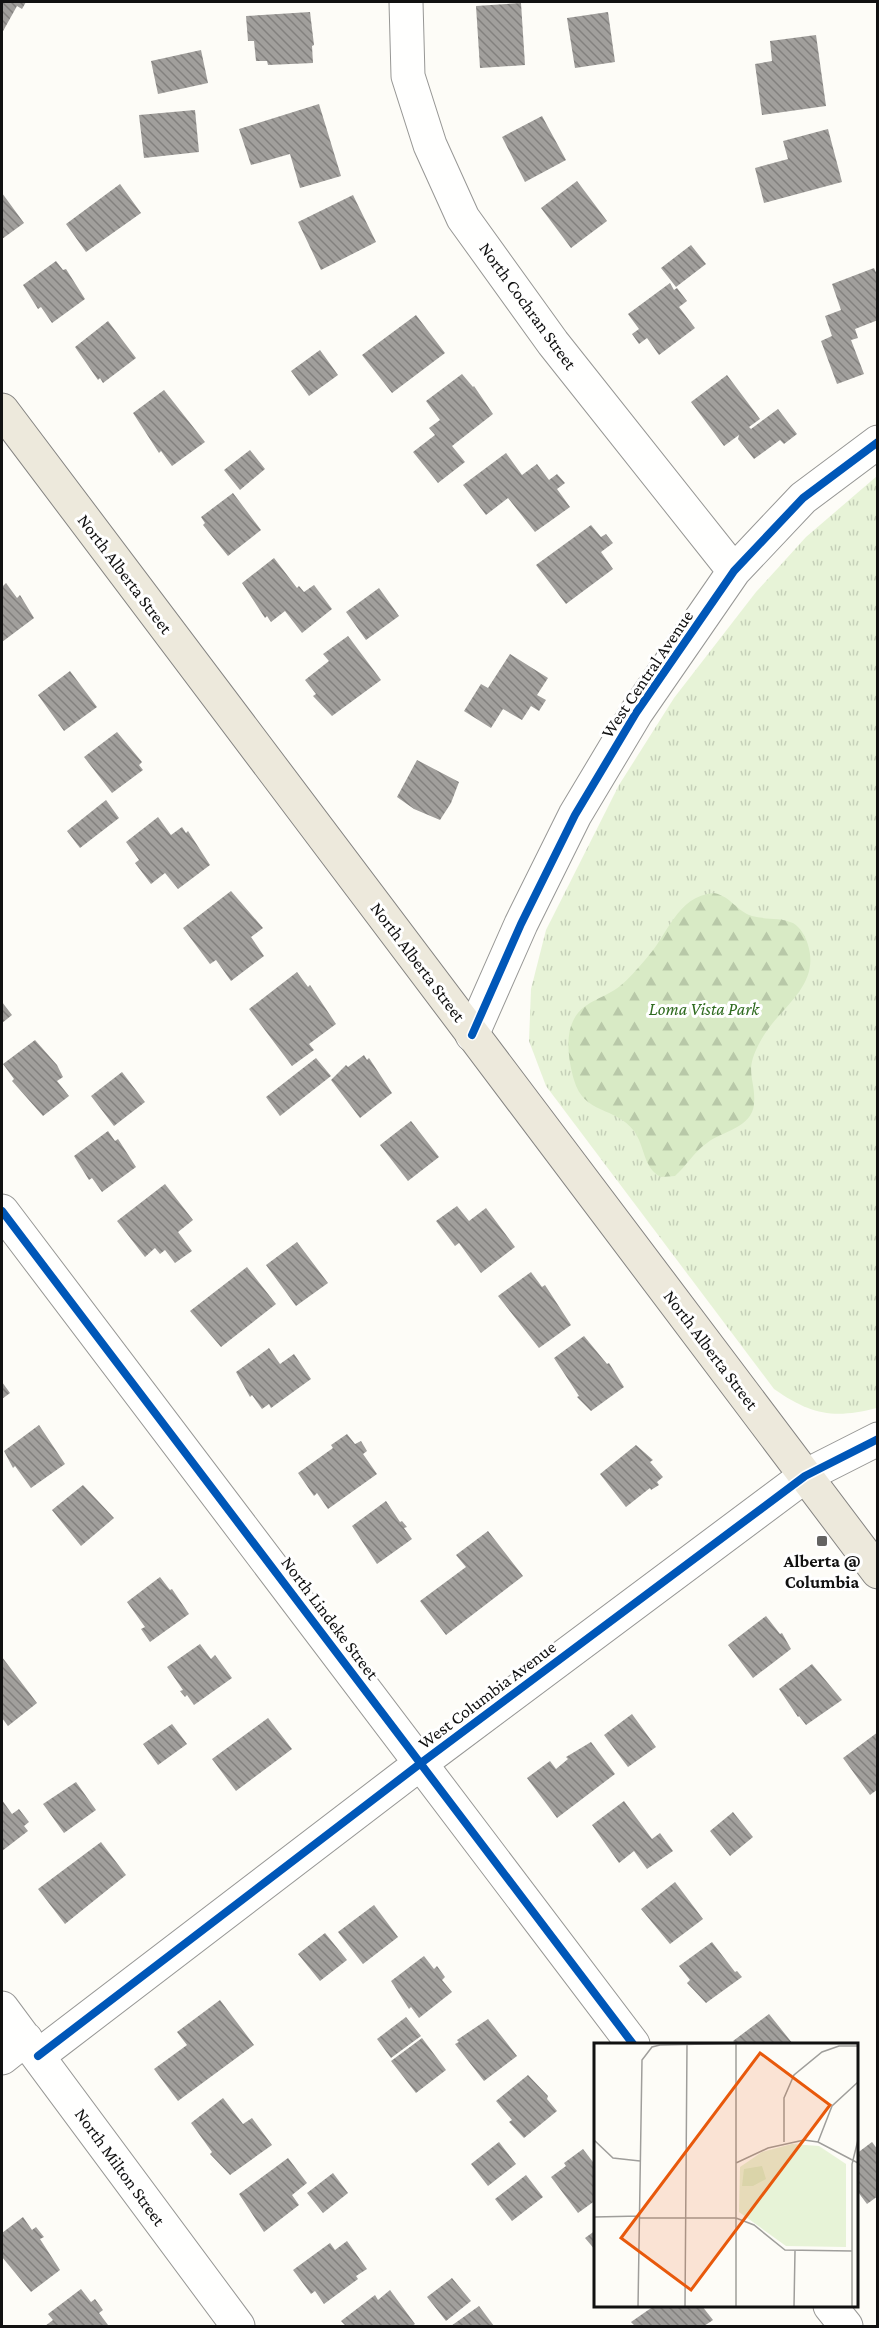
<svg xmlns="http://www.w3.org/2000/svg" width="879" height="2328" font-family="'Crimson Pro',serif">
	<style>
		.grass { fill: url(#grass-tufts) }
		.forest { fill: url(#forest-firs) }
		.building { fill: url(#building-back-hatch) }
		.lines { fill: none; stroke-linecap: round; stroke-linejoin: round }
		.minor-casing { stroke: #979795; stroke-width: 35 }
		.major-casing { stroke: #858482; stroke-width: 35 }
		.minor { stroke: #fffffe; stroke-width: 33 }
		.major { stroke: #ede9dc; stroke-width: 33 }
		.cycleway-casing { stroke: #fff; stroke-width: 11 }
		.cycleway { stroke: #0057b8; stroke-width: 8 }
		.poi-dot { fill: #646362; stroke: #fff; stroke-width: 2 }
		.labels { text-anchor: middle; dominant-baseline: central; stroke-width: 6; stroke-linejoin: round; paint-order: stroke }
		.street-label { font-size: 18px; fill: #111; stroke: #fff }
		.park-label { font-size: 18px; font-style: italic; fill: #2f6b1f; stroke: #fff }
		.poi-label { font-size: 18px; font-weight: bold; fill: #111; stroke: #fff }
		.inset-road { fill: none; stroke: #9f9e9b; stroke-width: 1.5 }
		.view { fill: #e8590c; fill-opacity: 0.15; stroke: #e8590c; stroke-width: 3 }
		.inset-edge { fill: none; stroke: #111; stroke-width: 3 }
	</style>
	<defs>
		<pattern id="grass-tufts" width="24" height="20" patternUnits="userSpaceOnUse" patternTransform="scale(1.5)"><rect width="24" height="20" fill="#e7f3d7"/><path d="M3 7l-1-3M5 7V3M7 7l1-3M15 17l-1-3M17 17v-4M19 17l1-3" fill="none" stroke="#c5cfb8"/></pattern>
		<pattern id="forest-firs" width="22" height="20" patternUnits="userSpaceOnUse" patternTransform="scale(1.5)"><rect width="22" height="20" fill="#d8eac5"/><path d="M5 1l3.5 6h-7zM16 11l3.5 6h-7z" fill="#b8c8a8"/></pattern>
		<pattern id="building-back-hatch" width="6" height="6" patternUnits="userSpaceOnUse" patternTransform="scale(1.5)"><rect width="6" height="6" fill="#a19f9c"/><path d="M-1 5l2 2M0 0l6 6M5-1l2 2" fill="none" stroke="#82807e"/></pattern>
	</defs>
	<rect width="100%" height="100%" fill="#fdfcf7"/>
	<path class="grass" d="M877 476V1408C834 1419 811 1415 774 1389L546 1086 529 1041 531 989 546 930 619 785 674 698 756 592 806 537Z"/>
	<path class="forest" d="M714 893C732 897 736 911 752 916 766 920 780 917 793 923 800 927 806 937 808 945 821 988 777 1008 760 1042 743 1073 756 1077 754 1104 752 1128 722 1131 707 1143 694 1152 686 1166 675 1176L661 1177C643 1168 645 1146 634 1131 615 1106 584 1115 574 1080 569 1063 565 1037 573 1021 582 1001 604 999 620 986 629 979 637 969 645 960 668 936 676 896 714 893Z"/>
	<path class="building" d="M2 2H26L22 9 17 6 2 33Z
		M521 3 525 65 480 68 476 6Z
		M310 12 314 45 312 46 313 63 268 65 267 61H256L254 41H248L246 16Z
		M608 12 615 62 575 68 567 18Z
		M816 35 826 106 762 115 755 64 772 61 770 41Z
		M201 50 208 83 158 94 151 61Z
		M319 104 341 176 300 188 290 154 251 165 239 129Z
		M195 110 199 152 144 158 139 115Z
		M542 116 566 160 525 182 502 137Z
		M828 129 842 182 764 203 755 168 788 159 783 141Z
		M577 181 607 221 571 248 541 208Z
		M120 184 141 213 86 252 66 224Z
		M2 193 24 223 2 239Z
		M353 195 376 242 321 270 298 222Z
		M691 245 706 264 676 287 661 268Z
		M56 261 63 270 66 269 85 299 52 323 41 307 38 309 23 285Z
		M874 268 878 277V320L855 329 858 338 851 340 864 374 837 384 821 341 832 336 825 316 841 310 832 284Z
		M670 283 674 290 677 288 687 301 679 307 695 328 659 355 647 338 639 344 632 334 639 329 628 314Z
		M416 315 445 353 392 393 362 355Z
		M108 321 136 358 103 383 100 378 98 380 75 347Z
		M320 350 338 375 309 396 291 371Z
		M462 374 473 387 474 386 493 414 452 446 465 462 438 483 413 452 435 435 429 428 440 420 426 401Z
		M727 375 760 419 749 427 751 429 778 409 797 434 784 444 780 440 754 459 738 439 739 435 724 446 691 402Z
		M164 390 205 442 172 466 161 451 159 453 133 413Z
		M250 450 265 469 240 490 224 470Z
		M506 453 522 475 537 464 549 480 557 474 565 483 557 489 570 507 535 532 508 498 486 515 463 485Z
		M233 493 261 530 228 556 203 525 205 523 201 517Z
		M591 525 601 537 606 534 613 543 601 552 613 569 566 604 536 565Z
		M274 558 297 588 299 586 304 592 314 585 332 609 302 633 285 611 271 622 267 616 265 618 242 583Z
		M6 583 17 598 20 595 34 618 2 642V587Z
		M379 588 399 616 366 640 346 612Z
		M348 636 381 680 332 716 313 696 316 694 305 680 329 661 323 654Z
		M510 654 548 678 537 695 546 700 539 711 531 706 522 720 503 709 491 728 464 711 481 684 488 688Z
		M70 671 97 707 64 731 38 695Z
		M117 732 142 762 139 765 143 770 112 793 84 757Z
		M417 760 459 782 451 803 440 820 414 809 397 797Z
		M106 800 119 818 80 848 67 831Z
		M158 817 171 835 182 827 186 833 188 831 210 865 178 889 165 873 151 884 135 863 139 860 126 842Z
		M231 891 263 928 251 937 264 956 231 981 216 960 210 964 183 928Z
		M297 972 308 987 310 985 336 1024 309 1044 314 1050 292 1066 249 1009Z
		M2 1002 12 1015 2 1023Z
		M35 1040 57 1065 63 1077 57 1081 69 1096 43 1116 12 1081 14 1079 3 1064Z
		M364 1055 367 1060 369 1058 392 1093 360 1118 331 1080 346 1065 348 1067Z
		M316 1058 331 1076 280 1116 266 1097Z
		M122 1072 145 1102 114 1126 91 1096Z
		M411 1121 439 1157 408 1181 380 1145Z
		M108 1131 115 1141 118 1139 136 1167 102 1192 92 1178 89 1180 74 1156Z
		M165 1184 193 1220 178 1232 192 1251 175 1263 165 1250 160 1254 155 1248 145 1257 117 1221Z
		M457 1206 469 1221 486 1208 515 1247 481 1273 459 1243 455 1246 436 1221Z
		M297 1242 328 1283 296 1306 266 1265Z
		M247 1267 276 1304 221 1347 190 1311Z
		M531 1272 542 1287 545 1285 571 1325 539 1348 498 1296Z
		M584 1336 607 1364 609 1363 624 1387 591 1411 577 1397 579 1396 554 1358Z
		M269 1348 280 1364 294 1354 311 1379 271 1408 269 1404 262 1409 252 1395 250 1397 236 1372Z
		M2 1382 10 1393 2 1399Z
		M39 1425 65 1464 31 1488 15 1466 13 1468 4 1451Z
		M347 1434 355 1444 361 1441 367 1451 363 1454 377 1474 328 1509 317 1493 314 1496 298 1473 333 1448 331 1445Z
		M636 1445 653 1460 650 1462 663 1477 657 1482 659 1485 651 1490 650 1488 626 1507 600 1474Z
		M83 1485 114 1518 81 1546 52 1510Z
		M386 1501 400 1522 402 1521 407 1527 404 1528 412 1539 377 1564 352 1526Z
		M488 1531 523 1576 446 1635 420 1601 466 1567 456 1555Z
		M160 1577 170 1590 172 1589 189 1614 150 1642 141 1629 145 1627 127 1602Z
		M766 1616 780 1634 782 1633 791 1649 753 1678 728 1645Z
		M200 1644 211 1659 215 1655 232 1678 194 1705 187 1695 185 1697 180 1691 183 1690 167 1667Z
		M2 1657 37 1703 8 1726 2 1718Z
		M812 1664 842 1700 806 1725 799 1716 798 1717 779 1689Z
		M632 1714 656 1747 628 1767 604 1735Z
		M268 1718 292 1749 236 1791 212 1759Z
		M172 1724 187 1744 158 1765 143 1744Z
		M878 1732V1789L870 1795 843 1758Z
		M591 1742 615 1774 557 1818 527 1778 550 1761 556 1769 568 1759 566 1757Z
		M76 1782 96 1810 64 1833 43 1804Z
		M2 1800 12 1814 19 1809 29 1822 24 1826 28 1831 2 1851Z
		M624 1801 652 1839 660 1833 673 1851 647 1869 634 1851 619 1863 592 1825Z
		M733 1812 753 1837 730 1856 710 1831Z
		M101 1842 126 1875 65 1924 38 1889Z
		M675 1882 703 1919 670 1944 641 1909Z
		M374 1905 398 1937 363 1964 338 1932Z
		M325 1933 347 1960 320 1981 298 1954Z
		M712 1942 735 1972 737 1971 742 1977 706 2003 687 1983 690 1980 679 1966Z
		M424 1956 434 1969 437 1966 445 1977 442 1980 452 1992 419 2018 411 2007 409 2009 391 1981Z
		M220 2000 254 2045 178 2101 154 2069 187 2045 177 2032Z
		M769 2014 793 2044H736L733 2041Z
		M406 2017 421 2036 391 2058 377 2039Z
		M488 2019 517 2056 484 2081 455 2044 459 2042 457 2040Z
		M422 2038 446 2070 416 2093 391 2061Z
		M528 2075 548 2096 547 2099 557 2111 524 2138 509 2122 512 2120 496 2101Z
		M223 2098 243 2124 252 2118 272 2145 230 2175 210 2154 212 2152 191 2123Z
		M499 2142 516 2164 488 2186 471 2164Z
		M872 2142 878 2150V2196L867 2204 858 2192 856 2193V2154Z
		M583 2149 596 2166V2200L578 2213 551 2177 566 2166 564 2163Z
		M288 2158 307 2183 292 2195 299 2205 264 2232 239 2194Z
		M333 2173 348 2193 323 2213 307 2193Z
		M526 2175 543 2197 512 2221 495 2199Z
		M23 2217 32 2230 36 2227 44 2237 40 2239 60 2270 31 2292 2 2257V2233Z
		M596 2230V2251L585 2238Z
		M347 2241 367 2269 356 2276 358 2279 324 2304 315 2291 311 2294 293 2270 330 2243 335 2250Z
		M452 2278 471 2301 446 2321 427 2297Z
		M81 2289 91 2302 95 2299 103 2310 99 2313 108 2325 45 2326 53 2320 48 2314Z
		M390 2290 415 2324 412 2326H346L341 2321 375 2295 378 2300Z
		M479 2306 494 2326H451Z
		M654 2306H702L713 2320 704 2326H635L631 2322Z"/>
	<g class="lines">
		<g class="minor-casing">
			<path id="minor" d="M406 2 408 76 430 145 463 218 553 343 734 571
				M472 1035 521 924 575 815 636 713 734 571 803 498 878 442
				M2 1211 633 2044
				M2 2008 238 2326
				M38 2056 421 1763 805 1476 878 1439
				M2 2058 26 2039
				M830 2306 846 2326"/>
		</g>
		<g class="major-casing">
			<path id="major" d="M2 410 878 1572"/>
		</g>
		<use href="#minor" class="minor"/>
		<use href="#major" class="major"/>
		<g class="cycleway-casing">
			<path id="cycleway" d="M472 1035 521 924 575 815 636 713 734 571 803 498 878 442
				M2 1211 633 2044
				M38 2056 421 1763 805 1476 878 1439"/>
		</g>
		<use href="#cycleway" class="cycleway"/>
	</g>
	<rect class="poi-dot" x="816" y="1535" width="12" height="12" rx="3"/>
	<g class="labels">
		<g class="street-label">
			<text transform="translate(528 306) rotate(54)">North Cochran Street</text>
			<text transform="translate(125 574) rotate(53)">North Alberta Street</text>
			<text transform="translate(647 674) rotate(-56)">West Central Avenue</text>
			<text transform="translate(418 962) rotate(53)">North Alberta Street</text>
			<text transform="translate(711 1350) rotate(53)">North Alberta Street</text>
			<text transform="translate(330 1618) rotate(53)">North Lindeke Street</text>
			<text transform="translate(487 1695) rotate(-37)">West Columbia Avenue</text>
			<text transform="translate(120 2167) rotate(54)">North Milton Street</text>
		</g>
		<g class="park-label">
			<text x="704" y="1009">Loma Vista Park</text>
		</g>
		<g class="poi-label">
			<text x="822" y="1561">Alberta @<tspan x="822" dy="21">Columbia</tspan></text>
		</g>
	</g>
	<g transform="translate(594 2043)">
		<rect width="264" height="264" fill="#fdfcf7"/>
		<path d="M198 101 225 103 252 121V204L192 203 145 169 146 124 168 109Z" fill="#e7f3d7"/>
		<path d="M168 123 172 136 159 143H148L150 126Z" fill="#d8eac5"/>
		<path class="inset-road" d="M0 97 19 115 46 118M190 99V55L200 32 228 9 245 3H264M224 99 238 63 264 39M142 120 174 105 210 97 224 99 264 120M0 174 46 173M46 175H142L160 182 191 207 258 208M44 264 48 17 58 4 66 2 161 0M91 264 93 2M142 264V0M200 264 201 208M258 264V121L264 97"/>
		<path class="view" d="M166 10 236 62 97 247 27 195Z"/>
		<rect width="264" height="264" class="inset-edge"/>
	</g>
	<rect width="879" height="2328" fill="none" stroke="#111111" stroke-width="6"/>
</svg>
